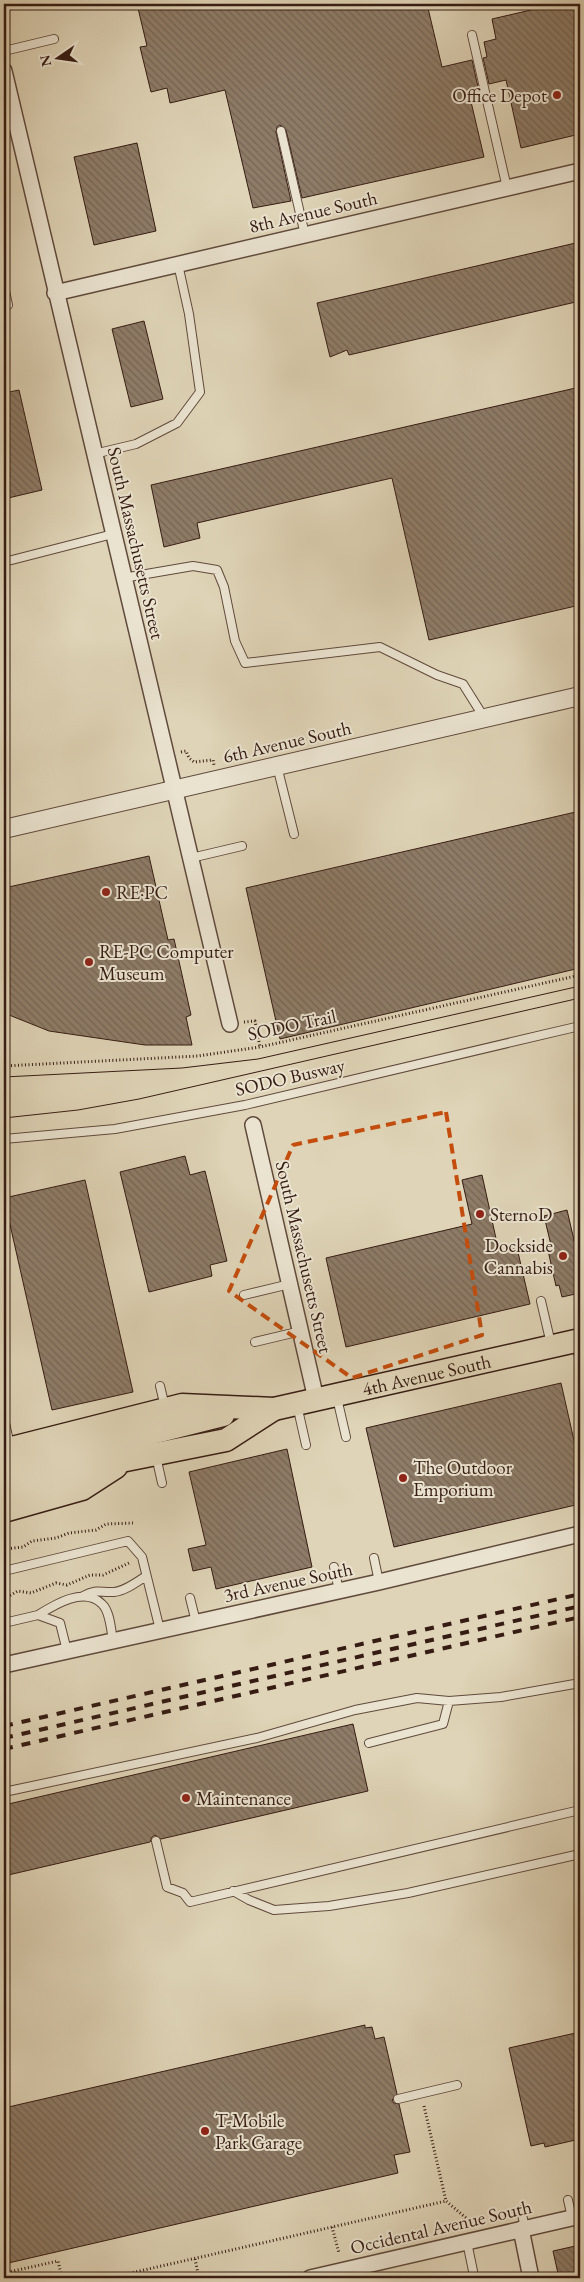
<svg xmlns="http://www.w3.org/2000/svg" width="584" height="2282" font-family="'EB Garamond',serif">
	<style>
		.building { fill: url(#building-back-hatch); stroke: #361c13 }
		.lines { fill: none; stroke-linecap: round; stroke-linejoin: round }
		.service-casing { stroke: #604a3c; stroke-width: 10 }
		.minor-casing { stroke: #604a3c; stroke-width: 18 }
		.tertiary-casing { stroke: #604a3c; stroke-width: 20 }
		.primary-casing { stroke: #361c13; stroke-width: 25 }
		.path { stroke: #361c13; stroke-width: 3; stroke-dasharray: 1 2.5; stroke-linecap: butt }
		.service { stroke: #eae3d0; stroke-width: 8 }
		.minor { stroke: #eae3d0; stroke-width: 15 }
		.tertiary { stroke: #eae3d0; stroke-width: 18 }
		.primary { stroke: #dfd4b7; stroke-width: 22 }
		.tram { stroke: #361c13; stroke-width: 1 }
		.rail { stroke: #361c13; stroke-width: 4; stroke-dasharray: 9 9; stroke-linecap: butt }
		.marked { fill: none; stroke: #c44d0d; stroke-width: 4; stroke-dasharray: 10 6; stroke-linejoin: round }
		.poi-dot { fill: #8f2418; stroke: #eae3d0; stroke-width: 2 }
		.labels { text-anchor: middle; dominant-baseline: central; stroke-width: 4; stroke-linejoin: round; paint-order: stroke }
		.poi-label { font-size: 19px; fill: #361c13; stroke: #eae3d0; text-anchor: start }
		.street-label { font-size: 19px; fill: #361c13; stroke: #eae3d0 }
	</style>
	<defs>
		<pattern id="building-back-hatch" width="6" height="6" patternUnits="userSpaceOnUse" patternTransform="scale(1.25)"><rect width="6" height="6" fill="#8e7c68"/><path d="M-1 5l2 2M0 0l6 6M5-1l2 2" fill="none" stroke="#756554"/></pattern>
	</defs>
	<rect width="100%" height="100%" fill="#dfd4b7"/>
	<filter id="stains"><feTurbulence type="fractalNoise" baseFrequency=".004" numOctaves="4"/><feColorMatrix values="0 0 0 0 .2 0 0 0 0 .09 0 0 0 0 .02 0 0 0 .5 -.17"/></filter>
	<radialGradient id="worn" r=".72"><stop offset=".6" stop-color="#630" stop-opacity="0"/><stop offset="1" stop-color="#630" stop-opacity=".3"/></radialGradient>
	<path class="building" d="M137 4H427L442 67 472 60 478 87 468 89 484 157 302 198 286 130 280 125 277 127 276 132 291 201 253 208 225 90 170 103 167 88 151 92 140 47 147 46Z
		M557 4H580V134L521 148 506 80 489 84 483 58 487 57 484 42 496 39 492 19Z
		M137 143 156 231 94 245 74 157Z
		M580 242V301L349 355 347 350 330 357 317 303Z
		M144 321 163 399 131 407 112 329Z
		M580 387V605L429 640 392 478 197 523 200 538 164 547 151 485Z
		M19 390 42 490 4 499V393Z
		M580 811V968L280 1039 246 888Z
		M149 856 168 940 174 939 191 1015 186 1017 192 1045H145L49 1031 4 1013V888Z
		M185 1156 190 1175 205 1171 227 1261 210 1265 212 1276 149 1292 120 1172Z
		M482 1175 499 1252 517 1248 530 1304 346 1347 326 1258 472 1224 462 1180Z
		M85 1180 133 1392 52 1410 4 1198Z
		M567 1210 580 1266V1293L562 1297 559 1285 556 1286 547 1246 551 1245 544 1216Z
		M561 1383 580 1467V1504L394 1547 366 1428Z
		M287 1449 312 1567 216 1589 211 1567 193 1571 188 1549 206 1545 189 1472Z
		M353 1724 368 1791 161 1839 155 1835 152 1837 150 1842 4 1876V1805Z
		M365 2025V2028L372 2027 375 2039 384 2037 397 2094 392 2100 394 2103 399 2104 410 2152 394 2155 398 2173 4 2264V2108Z
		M580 2032V2139L545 2147 544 2143 531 2146 509 2048Z
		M580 2245V2278H559L553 2251Z"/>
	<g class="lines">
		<g class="service-casing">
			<path id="service" d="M472 35 507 188
				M4 51 54 39
				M281 131 305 235
				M4 286 8 305
				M94 454 136 444 177 423 200 392 189 314 178 264
				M4 562 113 534
				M123 578 193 566 217 570 224 587 235 641 245 663 380 647 437 675 463 684 485 719
				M277 766 294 834
				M191 858 242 846
				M4 1139 115 1129 245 1105 580 1026
				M244 1295 290 1284
				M541 1301 551 1344
				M255 1342 301 1331
				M576 1344 580 1361
				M160 1386 165 1407
				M337 1398 346 1437
				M297 1405 306 1445
				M4 1418 10 1446
				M156 1456 162 1483
				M374 1558 379 1582
				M334 1567 339 1591
				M4 1571 128 1541 142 1557 160 1630
				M83 1596C97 1588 101 1593 114 1592 125 1591 137 1582 146 1576
				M190 1598 196 1622
				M38 1615C54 1605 84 1586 102 1604 110 1611 111 1630 113 1641
				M4 1623 38 1615 60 1623 67 1651
				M369 1743 443 1724 449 1701
				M4 1792 257 1738 355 1710 417 1698 449 1701 501 1697 580 1683
				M156 1841 167 1887 183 1893 190 1902 580 1810
				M233 1891 249 1900 274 1910 329 1906 408 1893 580 1854
				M398 2099 457 2085
				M568 2200 572 2218
				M521 2210 525 2228
				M467 2242 473 2271"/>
		</g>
		<g class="minor-casing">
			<path id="minor" d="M4 71 230 1024
				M55 293 580 171
				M253 1125 316 1399
				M4 1665 379 1582 580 1534
				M521 2229 531 2278
				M310 2278 580 2216"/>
		</g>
		<g class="tertiary-casing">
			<path id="tertiary" d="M4 829 580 696"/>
		</g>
		<g class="primary-casing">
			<g id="primary">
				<path id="s1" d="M4 1450 182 1405 274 1409 580 1340"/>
				<path d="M4 1470 223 1415"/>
				<path d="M4 1490 76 1470 226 1440 274 1409"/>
				<path d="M4 1511 82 1489 116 1467"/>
			</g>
		</g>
		<path class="path" d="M181 752 186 751 189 758 194 762 213 760 214 765
			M244 1022 255 1021 260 1047
			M4 1066 198 1056 260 1047 580 975
			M4 1549 23 1547 32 1541 56 1538 69 1533 96 1530 106 1524 133 1523
			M4 1599 18 1591 31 1593 56 1583 67 1585 90 1575H103L129 1563
			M424 2106 446 2201 472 2223
			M332 2227 339 2253
			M195 2259 199 2278
			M4 2273 58 2261 62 2278
			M109 2278 446 2201"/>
		<use href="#service" class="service"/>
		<use href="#minor" class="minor"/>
		<use href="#tertiary" class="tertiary"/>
		<use href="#primary" class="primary"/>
		<path class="tram" d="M4 1077 182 1068 258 1059 580 986
			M4 1118 78 1110 139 1099 580 998"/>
		<path class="rail" d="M4 1726 580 1594
			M4 1738 580 1606
			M4 1749 580 1617"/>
	</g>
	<path class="marked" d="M446 1112 482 1335 352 1378 229 1291 293 1145Z"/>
	<g class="poi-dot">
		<circle cx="557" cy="95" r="5"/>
		<circle cx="106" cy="892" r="5"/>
		<circle cx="89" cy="962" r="5"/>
		<circle cx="480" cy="1214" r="5"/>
		<circle cx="563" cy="1256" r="5"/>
		<circle cx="403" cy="1478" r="5"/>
		<circle cx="186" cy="1798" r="5"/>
		<circle cx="205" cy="2131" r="5"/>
	</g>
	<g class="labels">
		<g class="poi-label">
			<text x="547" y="95" text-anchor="end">Office Depot</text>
			<text x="116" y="892">RE∙PC</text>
			<text x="99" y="951">RE-PC Computer<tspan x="99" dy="22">Museum</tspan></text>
			<text x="490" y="1214">SternoD</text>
			<text x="553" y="1245" text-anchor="end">Dockside<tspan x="553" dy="22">Cannabis</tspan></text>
			<text x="413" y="1467">The Outdoor<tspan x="413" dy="22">Emporium</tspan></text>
			<text x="196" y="1798">Maintenance</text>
			<text x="215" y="2120">T-Mobile<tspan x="215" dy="22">Park Garage</tspan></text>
		</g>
		<g class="street-label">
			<text transform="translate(313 212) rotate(-13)">8th Avenue South</text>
			<text transform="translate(136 543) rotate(77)">South Massachusetts Street</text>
			<text transform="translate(287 742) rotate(-13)">6th Avenue South</text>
			<text transform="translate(292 1025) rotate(-12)">SODO Trail</text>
			<text transform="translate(290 1077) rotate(-13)">SODO Busway</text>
			<text transform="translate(304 1257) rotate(77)">South Massachusetts Street</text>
			<text stroke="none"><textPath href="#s1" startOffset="432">4th Avenue South</textPath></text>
			<text transform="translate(288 1582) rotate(-12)">3rd Avenue South</text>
			<text transform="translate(441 2227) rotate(-13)">Occidental Avenue South</text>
		</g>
	</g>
	<rect width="584" height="2282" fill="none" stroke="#dfd4b7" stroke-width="20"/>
	<rect x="5" y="5" width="574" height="2272" fill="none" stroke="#361c13" stroke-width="2.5"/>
	<rect x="10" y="10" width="564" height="2262" fill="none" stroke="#361c13"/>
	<g transform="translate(58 58) rotate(257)" stroke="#eae3d0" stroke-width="4" paint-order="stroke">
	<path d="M0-4L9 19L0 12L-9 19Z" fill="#361c13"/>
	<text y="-8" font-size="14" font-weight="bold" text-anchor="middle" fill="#361c13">N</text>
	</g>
	<rect width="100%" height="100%" filter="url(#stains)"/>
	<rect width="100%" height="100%" fill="url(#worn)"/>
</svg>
